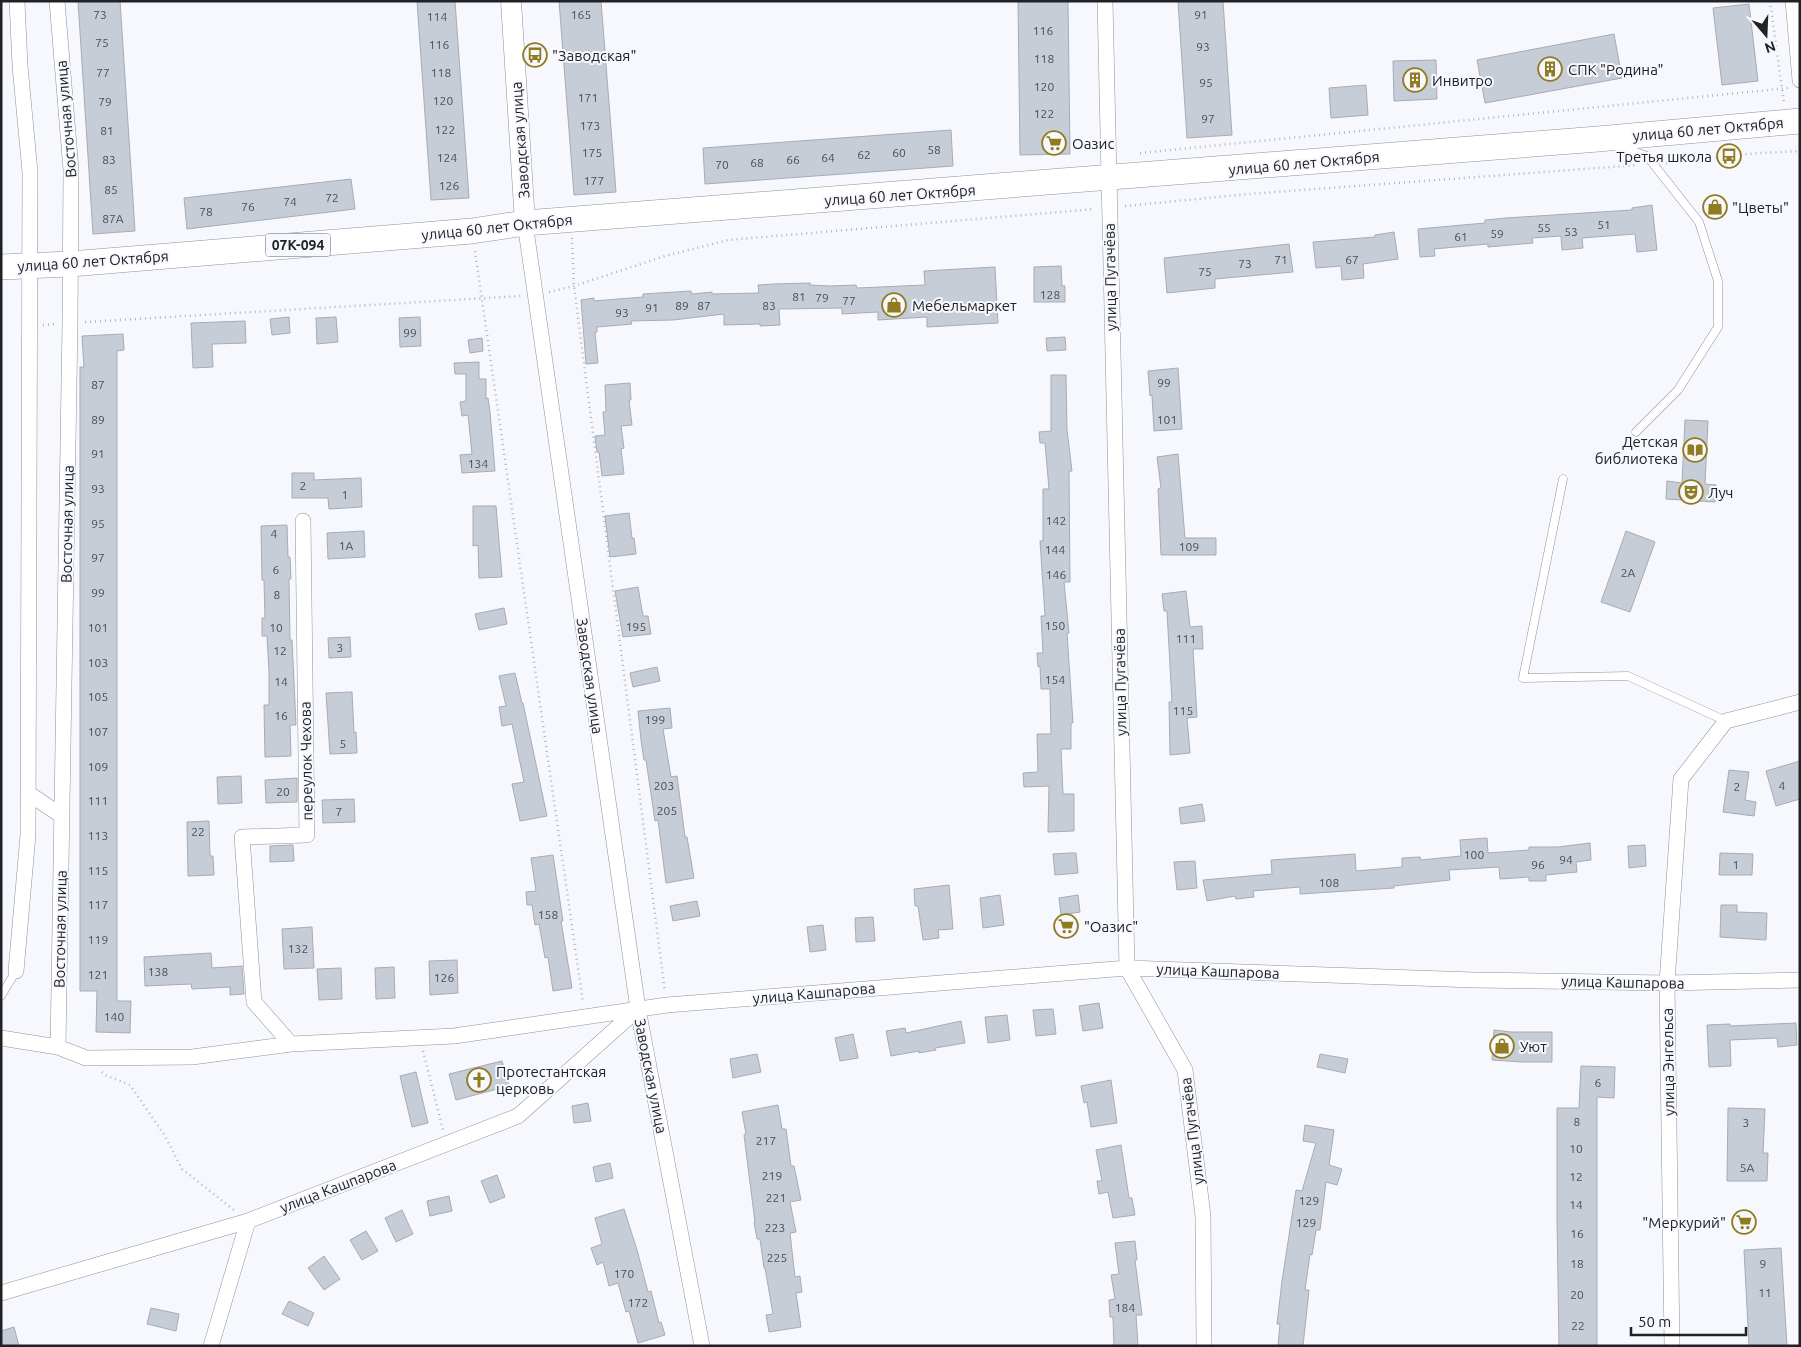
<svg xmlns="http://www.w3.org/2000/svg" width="1801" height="1347" font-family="Ubuntu,sans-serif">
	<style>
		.building { fill: #c7cdd7; stroke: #a6abb5 }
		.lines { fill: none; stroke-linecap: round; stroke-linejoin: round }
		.service-casing { stroke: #8d929c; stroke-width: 9 }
		.minor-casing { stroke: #8d929c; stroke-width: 16 }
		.tertiary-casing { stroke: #8d929c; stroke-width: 21 }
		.primary-casing { stroke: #8d929c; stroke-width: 26 }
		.path { stroke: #b2b4b8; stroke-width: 2.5; stroke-dasharray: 1 4; stroke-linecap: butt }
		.service { stroke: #fff; stroke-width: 8 }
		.minor { stroke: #fff; stroke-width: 15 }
		.tertiary { stroke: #fff; stroke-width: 20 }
		.primary { stroke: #fff; stroke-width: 25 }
		.labels { text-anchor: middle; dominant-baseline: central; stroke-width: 4; stroke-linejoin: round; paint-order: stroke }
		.number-label { font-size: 12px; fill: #4a4d52 }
		.shield { fill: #f6f8fd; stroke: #606266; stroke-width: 1 }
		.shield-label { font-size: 14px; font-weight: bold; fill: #202226 }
		.poi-label { font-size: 15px; fill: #202226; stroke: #f6f8fd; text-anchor: start }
		.street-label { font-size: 15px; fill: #202226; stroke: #f6f8fd }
	</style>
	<rect width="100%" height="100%" fill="#f6f8fd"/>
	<path class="building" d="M78 1H120L135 231 93 234Z
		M417 1H455L469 198 431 200Z
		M559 1H601L616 192 574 195Z
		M1018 1H1068L1070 154 1020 155Z
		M1178 1H1223L1232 135 1187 138Z
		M1749 4 1758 81 1722 85 1713 8Z
		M1614 34 1622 78 1485 103 1477 60Z
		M1436 60 1437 99 1394 101 1393 61Z
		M1366 85 1368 115 1331 118 1329 88Z
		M951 130 953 166 705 184 703 148Z
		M351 179 355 209 187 229 184 198Z
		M1720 197 1723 215 1709 217 1706 199Z
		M1652 205 1657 250 1637 252 1635 234 1582 238 1583 248 1562 250 1561 236 1532 238 1533 243 1488 247V244L1434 249 1435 256 1420 257 1418 229 1485 223V220L1506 218 1632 210V208Z
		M1394 232 1398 259 1363 264 1364 278 1342 280 1341 266 1316 268 1313 242 1375 237V235Z
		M1289 244 1293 272 1215 279V288L1167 293 1164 258Z
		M1061 266 1062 286H1065V302H1034V267Z
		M995 267 998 323 927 327V317L878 320V312L842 314V308L779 309 780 325 760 326V324L724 325V314L673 320 631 321 632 324 597 327V332L595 333 598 363 586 364 581 300 594 298V301L643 297V294L691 291 692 294 712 292V294L759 293 758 285 774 284 810 283V285L830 286 856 285 857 288 925 285 924 271Z
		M289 317 290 333 272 335 270 319Z
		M336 317 338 342 317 344 316 318Z
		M420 317 421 346 400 347 399 318Z
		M245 321 246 343 212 344 213 367 193 368 191 323Z
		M123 334 124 350 117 351V1001H131L130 1033 96 1032 97 991H80V367H84L82 336Z
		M1065 337 1066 350 1047 351 1046 338Z
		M482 338 483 351 470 353 468 340Z
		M479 362V379H486V399L488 398 490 412 495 471 462 473 460 455 472 454 468 415 462 416 460 402 466 401V374H455L454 363Z
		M1178 368 1182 429 1154 431 1152 395 1150 396 1148 371Z
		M1051 375H1066L1067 430 1072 471H1069L1070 582H1064L1069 633H1067L1073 723H1071V749H1061L1063 794H1074V831L1048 832 1049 786 1024 787 1023 773 1038 772 1037 734H1051L1050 689H1041L1040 666 1038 667 1037 653H1043L1041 616H1045L1040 541H1043V489H1049L1045 443H1040L1039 432 1051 431Z
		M630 383 631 400H629L632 425 621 426 624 448 621 449 624 474 602 476 599 452H597L595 436 605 435 603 412H606L605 385Z
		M1685 420 1708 421 1705 484 1716 485 1715 502 1666 499 1667 481 1682 483Z
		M1178 454 1185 538H1216V555H1161L1158 489 1161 488 1157 457Z
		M292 473H314V480L361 478 362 507 329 509 328 498H292Z
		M473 506H496L502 577 479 578 478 545 473 546Z
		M629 513 632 538H634L636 554 610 557 605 516Z
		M287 525 288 557H290L291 579H289L290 640H292L296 725H290L291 756 265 757 264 705H269V671L267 636H262V618H265L264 580H262L261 526Z
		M364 531 365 557 328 559 327 533Z
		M1626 531 1655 542 1630 612 1601 602Z
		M638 587 643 616H648L651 634 623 637 615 591Z
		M1186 591 1190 627 1202 626 1203 649H1193L1197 717 1187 718 1190 753 1170 755 1169 702H1172L1167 611H1164L1162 594Z
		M504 608 507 624 479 630 475 614Z
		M350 637 351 657 329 658 328 638Z
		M657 667 660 681 633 687 630 673Z
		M515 673 522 703H523L547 816 520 821 512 784 524 782 512 724 502 726 499 707 506 706 499 676Z
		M352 692 354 733 356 732 357 753 330 754 326 693Z
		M670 708 672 728 663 729 671 777 677 776 685 837H687L694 878 666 883 658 820 655 821 646 760H644L641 740 638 711Z
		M1800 761V799L1776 806 1766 771Z
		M1729 770 1749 772 1745 800 1756 802 1754 816 1723 812Z
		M241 776 242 803 218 804 217 777Z
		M297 778V802L266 803 265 780Z
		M354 799 355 822 323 823 322 800Z
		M1202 804 1205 821 1181 824 1179 808Z
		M209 821 210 856H213L214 875 188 876 187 822Z
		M1487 838 1488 853 1529 850V847H1558L1590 843 1591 860 1576 862 1577 872 1546 875V881H1529V877L1500 879 1499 867 1449 870 1450 880 1394 886V888L1300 894V887L1253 891 1254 897 1236 899 1235 896 1207 901 1203 880 1272 874 1271 860 1355 854 1356 871 1402 867V858L1420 857 1421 860 1461 856 1460 840Z
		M293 845 294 861 270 862V846Z
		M1645 845 1646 866 1629 868 1628 846Z
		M1069 853H1076L1078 873 1055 875 1053 854Z
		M1720 853 1753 854 1752 875H1719Z
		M553 855 563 921H561L572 988 553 991 548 957 545 958 539 924 535 925 532 905H527L526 892 536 891 531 858Z
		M1195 861 1197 888 1177 890 1174 862Z
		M949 885 953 929 938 930 939 938 923 940 918 906H915L914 889Z
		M1000 895 1004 925 983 928 980 898Z
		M1078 895 1080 912 1061 915 1059 898Z
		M697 901 700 916 673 921 670 906Z
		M1721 905H1737V912L1767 913 1766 940 1720 937Z
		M873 917 875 941 856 942 855 918Z
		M823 925 826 950 810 952 807 927Z
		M312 927 314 968 284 969 282 929Z
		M211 953 212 968 242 966 244 994 230 995V987L192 989 191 984 145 986 144 957Z
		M457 960 458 993 430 995 429 961Z
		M394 967 395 998 376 999 375 968Z
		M341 968 342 999 319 1000 317 969Z
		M1099 1003 1103 1028 1083 1031 1079 1006Z
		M1053 1009 1056 1034 1036 1036 1033 1010Z
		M1007 1015 1010 1040 988 1043 985 1017Z
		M961 1021 965 1043 935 1048 936 1050 919 1053V1051L891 1056 886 1031 905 1028 906 1033Z
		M1796 1023 1797 1045 1778 1047 1777 1038 1730 1040 1731 1066 1709 1067 1707 1025 1730 1024V1026Z
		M1494 1030 1511 1032H1552V1062H1522L1492 1060Z
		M853 1034 858 1058 840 1061 835 1038Z
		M757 1054 761 1072 733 1078 730 1059Z
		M1320 1054 1348 1059 1345 1073 1317 1067Z
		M502 1061 509 1086 456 1100 449 1074Z
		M1581 1066 1615 1067 1614 1098 1597 1097V1346H1559L1557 1218V1108H1579Z
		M416 1072 428 1123 412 1127 400 1076Z
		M1111 1080 1117 1123 1091 1127 1087 1102 1084 1103 1081 1086Z
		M588 1103 591 1121 574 1123 572 1106Z
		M778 1105 782 1129H786L791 1166H794L801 1200 790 1202 796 1232 790 1233 795 1277 800 1276 802 1292 796 1293 801 1327 769 1332 766 1315 773 1314 765 1268H764L760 1239H757L754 1222H755L744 1135 746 1134 742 1112Z
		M1728 1108 1765 1109 1763 1153H1768L1767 1181H1727Z
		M1305 1125 1334 1130 1329 1165 1342 1169 1337 1185 1326 1182 1320 1230H1316L1312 1255 1310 1254 1305 1290H1309L1303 1346H1278L1280 1324H1277L1282 1281 1296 1190 1302 1191 1316 1143 1303 1141Z
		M1121 1145 1129 1198H1132L1135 1215 1113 1218 1108 1192 1099 1194 1097 1181H1102L1096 1150Z
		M610 1163 613 1178 596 1182 593 1167Z
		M497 1175 505 1197 490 1203 481 1181Z
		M449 1196 452 1211 430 1216 427 1201Z
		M624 1209 637 1250 648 1292 651 1291 659 1323 661 1322 665 1335 638 1343 629 1311 626 1312 618 1283 609 1286 603 1262 597 1265 591 1248 602 1244 595 1218Z
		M402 1210 413 1234 396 1242 385 1218Z
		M366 1231 378 1251 362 1260 350 1240Z
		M1135 1241 1137 1260H1135L1142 1315H1136L1138 1346H1114L1113 1317H1110L1109 1300 1115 1299 1111 1275 1119 1274 1115 1243Z
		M1781 1248 1787 1346H1749L1744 1250Z
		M324 1256 340 1279 324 1290 308 1268Z
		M289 1301 314 1313 308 1326 282 1314Z
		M151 1308 179 1314 176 1331 147 1324Z
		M14 1327 19 1346H1V1331Z"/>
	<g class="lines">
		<g class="service-casing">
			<path id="service" d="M1619 146 1647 156 1699 222 1718 281V327L1678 390 1636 432
				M1563 479 1523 678 1628 676 1726 721
				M1 996 16 971"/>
		</g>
		<g class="minor-casing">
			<path id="minor" d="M57 1 71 170 70 323 58 1047
				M1105 1 1127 968 1185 1070 1203 1216 1204 1346
				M1793 1 1800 80
				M525 223 638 1009 702 1346
				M28 793 62 816
				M16 971 28 835 30 172 20 66 17 1
				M1 1038 58 1047 86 1058 192 1057 291 1044 454 1036 667 1005 1127 968 1474 980 1667 983 1800 980
				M291 1044 254 1002 242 837 307 835 303 521
				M1 1293 248 1221 518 1116 638 1009
				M211 1346 248 1221
				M1672 1346 1667 983 1681 779 1726 721 1800 702"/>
		</g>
		<g class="tertiary-casing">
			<path id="tertiary" d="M511 1 525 223"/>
		</g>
		<g class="primary-casing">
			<path id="primary" d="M1 267 70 264 472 231 525 223 1598 139 1800 121"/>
		</g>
		<path class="path" d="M1770 1 1784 103
			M1140 153 1788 88
			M1666 163 1759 153 1800 151
			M1125 206 1249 194 1638 165
			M572 238 574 286 665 992
			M475 251 583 1003
			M549 292 574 286 665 256 728 240 1095 209
			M85 322 521 296
			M43 325 55 324
			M423 1051 443 1130
			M102 1072 105 1075 130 1085 165 1136 182 1169 234 1210"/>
		<use href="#service" class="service"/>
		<use href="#minor" class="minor"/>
		<use href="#tertiary" class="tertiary"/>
		<use href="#primary" class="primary"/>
	</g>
	<defs>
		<g id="bus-ring" transform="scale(1.25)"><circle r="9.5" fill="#f6f8fd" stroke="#917b21" stroke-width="1.5"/><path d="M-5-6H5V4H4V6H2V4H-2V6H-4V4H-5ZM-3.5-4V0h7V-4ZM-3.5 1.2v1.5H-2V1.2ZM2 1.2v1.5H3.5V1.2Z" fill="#917b21"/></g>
		<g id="building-ring" transform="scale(1.25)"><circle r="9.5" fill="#f6f8fd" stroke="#917b21" stroke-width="1.5"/><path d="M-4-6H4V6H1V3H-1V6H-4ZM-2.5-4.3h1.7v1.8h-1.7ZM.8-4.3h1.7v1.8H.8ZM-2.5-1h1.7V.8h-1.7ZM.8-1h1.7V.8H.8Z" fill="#917b21"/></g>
		<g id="supermarket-ring" transform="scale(1.25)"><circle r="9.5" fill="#f6f8fd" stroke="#917b21" stroke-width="1.5"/><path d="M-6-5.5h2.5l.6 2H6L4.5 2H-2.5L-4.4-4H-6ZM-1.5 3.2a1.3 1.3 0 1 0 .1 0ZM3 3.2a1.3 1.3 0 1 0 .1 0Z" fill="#917b21"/></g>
		<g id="shop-ring" transform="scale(1.25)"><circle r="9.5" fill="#f6f8fd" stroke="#917b21" stroke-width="1.5"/><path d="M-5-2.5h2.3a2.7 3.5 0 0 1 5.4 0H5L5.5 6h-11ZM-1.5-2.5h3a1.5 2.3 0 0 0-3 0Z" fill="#917b21"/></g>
		<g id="library-ring" transform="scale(1.25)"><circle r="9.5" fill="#f6f8fd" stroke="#917b21" stroke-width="1.5"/><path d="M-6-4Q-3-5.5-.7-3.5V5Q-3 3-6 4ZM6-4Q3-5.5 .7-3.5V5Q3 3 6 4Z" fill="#917b21"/></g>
		<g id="theatre-ring" transform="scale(1.25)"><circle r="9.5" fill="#f6f8fd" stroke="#917b21" stroke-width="1.5"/><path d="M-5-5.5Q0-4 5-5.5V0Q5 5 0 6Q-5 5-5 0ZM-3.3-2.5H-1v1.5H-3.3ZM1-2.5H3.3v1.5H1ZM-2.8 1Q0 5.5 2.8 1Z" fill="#917b21"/></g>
		<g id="church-ring" transform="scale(1.25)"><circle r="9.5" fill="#f6f8fd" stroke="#917b21" stroke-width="1.5"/><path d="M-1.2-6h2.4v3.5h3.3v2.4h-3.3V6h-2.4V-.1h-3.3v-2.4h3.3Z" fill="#917b21"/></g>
	</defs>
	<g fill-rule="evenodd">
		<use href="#bus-ring" x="535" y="55"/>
		<use href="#building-ring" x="1550" y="69"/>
		<use href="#building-ring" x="1415" y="80"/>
		<use href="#supermarket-ring" x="1054" y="143"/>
		<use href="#bus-ring" x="1729" y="156"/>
		<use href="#shop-ring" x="1715" y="207"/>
		<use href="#shop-ring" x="894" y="305"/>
		<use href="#library-ring" x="1695" y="450"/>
		<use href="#theatre-ring" x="1691" y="492"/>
		<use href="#supermarket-ring" x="1066" y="926"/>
		<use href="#shop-ring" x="1502" y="1046"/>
		<use href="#church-ring" x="479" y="1080"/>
		<use href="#supermarket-ring" x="1744" y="1222"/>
	</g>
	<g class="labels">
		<g class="number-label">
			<text x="100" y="14">73</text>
			<text x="581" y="14">165</text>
			<text x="1201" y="14">91</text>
			<text x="437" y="16">114</text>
			<text x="1043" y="30">116</text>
			<text x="102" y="42">75</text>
			<text x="439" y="44">116</text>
			<text x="1203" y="46">93</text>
			<text x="1044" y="58">118</text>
			<text x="103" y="72">77</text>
			<text x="441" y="72">118</text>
			<text x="1206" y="82">95</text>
			<text x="1044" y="86">120</text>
			<text x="588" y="97">171</text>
			<text x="443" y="100">120</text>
			<text x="105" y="101">79</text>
			<text x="1044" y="113">122</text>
			<text x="1208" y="118">97</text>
			<text x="590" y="125">173</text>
			<text x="445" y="129">122</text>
			<text x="107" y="130">81</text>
			<text x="934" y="149">58</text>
			<text x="592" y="152">175</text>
			<text x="899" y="152">60</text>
			<text x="864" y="154">62</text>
			<text x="447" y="157">124</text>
			<text x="828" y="157">64</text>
			<text x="109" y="159">83</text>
			<text x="793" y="159">66</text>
			<text x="757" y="162">68</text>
			<text x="722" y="164">70</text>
			<text x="594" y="180">177</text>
			<text x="449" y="185">126</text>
			<text x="111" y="189">85</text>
			<text x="332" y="197">72</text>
			<text x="290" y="201">74</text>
			<text x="248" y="206">76</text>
			<text x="206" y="211">78</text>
			<text x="113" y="218">87А</text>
			<text x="1604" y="224">51</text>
			<text x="1544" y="227">55</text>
			<text x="1571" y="231">53</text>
			<text x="1497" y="233">59</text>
			<text x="1461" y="236">61</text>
			<text x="1281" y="259">71</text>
			<text x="1352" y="259">67</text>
			<text x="1245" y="263">73</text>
			<text x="1205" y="271">75</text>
			<text x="1050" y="294">128</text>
			<text x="799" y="296">81</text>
			<text x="822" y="297">79</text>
			<text x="849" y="300">77</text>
			<text x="682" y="305">89</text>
			<text x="704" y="305">87</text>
			<text x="769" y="305">83</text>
			<text x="652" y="307">91</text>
			<text x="622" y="312">93</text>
			<text x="410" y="332">99</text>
			<text x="1164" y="382">99</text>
			<text x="98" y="384">87</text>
			<text x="98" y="419">89</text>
			<text x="1167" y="419">101</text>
			<text x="98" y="453">91</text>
			<text x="478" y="463">134</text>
			<text x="303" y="485">2</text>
			<text x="98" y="488">93</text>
			<text x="345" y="494">1</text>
			<text x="1056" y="520">142</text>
			<text x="98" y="523">95</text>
			<text x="274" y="533">4</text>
			<text x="346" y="545">1А</text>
			<text x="1189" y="546">109</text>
			<text x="1055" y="549">144</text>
			<text x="98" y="557">97</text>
			<text x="276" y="569">6</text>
			<text x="1628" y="572">2А</text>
			<text x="1056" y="574">146</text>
			<text x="98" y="592">99</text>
			<text x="277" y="594">8</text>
			<text x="1055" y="625">150</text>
			<text x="636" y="626">195</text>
			<text x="98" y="627">101</text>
			<text x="276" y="627">10</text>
			<text x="1186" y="638">111</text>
			<text x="340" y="647">3</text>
			<text x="280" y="650">12</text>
			<text x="98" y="662">103</text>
			<text x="1055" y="679">154</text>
			<text x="281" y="681">14</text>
			<text x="98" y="696">105</text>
			<text x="1183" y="710">115</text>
			<text x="281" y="715">16</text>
			<text x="655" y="719">199</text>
			<text x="98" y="731">107</text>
			<text x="343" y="743">5</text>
			<text x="98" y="766">109</text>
			<text x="664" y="785">203</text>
			<text x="1782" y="785">4</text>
			<text x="1737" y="786">2</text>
			<text x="283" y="791">20</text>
			<text x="98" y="800">111</text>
			<text x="667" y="810">205</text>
			<text x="339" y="811">7</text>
			<text x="198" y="831">22</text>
			<text x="98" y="835">113</text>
			<text x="1474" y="854">100</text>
			<text x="1566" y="859">94</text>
			<text x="1538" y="864">96</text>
			<text x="1736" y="864">1</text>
			<text x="98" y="870">115</text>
			<text x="1329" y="882">108</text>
			<text x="98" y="904">117</text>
			<text x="548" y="914">158</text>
			<text x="98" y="939">119</text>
			<text x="298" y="948">132</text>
			<text x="158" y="971">138</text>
			<text x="98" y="974">121</text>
			<text x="444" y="977">126</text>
			<text x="114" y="1016">140</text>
			<text x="1598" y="1082">6</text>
			<text x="1577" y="1121">8</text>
			<text x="1746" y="1122">3</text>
			<text x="766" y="1140">217</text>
			<text x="1576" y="1148">10</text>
			<text x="1747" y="1167">5А</text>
			<text x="772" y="1175">219</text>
			<text x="1576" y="1176">12</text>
			<text x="776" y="1197">221</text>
			<text x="1309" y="1200">129</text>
			<text x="1576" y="1204">14</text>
			<text x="1306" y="1222">129</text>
			<text x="775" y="1227">223</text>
			<text x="1577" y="1233">16</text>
			<text x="777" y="1257">225</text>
			<text x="1577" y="1263">18</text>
			<text x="1763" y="1263">9</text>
			<text x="624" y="1273">170</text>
			<text x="1765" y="1292">11</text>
			<text x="1577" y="1294">20</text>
			<text x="638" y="1302">172</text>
			<text x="1125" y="1307">184</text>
			<text x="1578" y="1325">22</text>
		</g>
		<rect class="shield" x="265.5" y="233.5" width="65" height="23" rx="4"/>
		<g class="shield-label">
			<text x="298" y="245">07К-094</text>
		</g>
		<g class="poi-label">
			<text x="552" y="55">"Заводская"</text>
			<text x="1568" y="69">СПК "Родина"</text>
			<text x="1432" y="80">Инвитро</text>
			<text x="1072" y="143">Оазис</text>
			<text x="1712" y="156" text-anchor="end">Третья школа</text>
			<text x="1732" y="207">"Цветы"</text>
			<text x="912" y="305">Мебельмаркет</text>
			<text x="1678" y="441" text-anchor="end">Детская<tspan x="1678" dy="17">библиотека</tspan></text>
			<text x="1708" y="492">Луч</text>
			<text x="1084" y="926">"Оазис"</text>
			<text x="1520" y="1046">Уют</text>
			<text x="496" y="1071">Протестантская<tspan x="496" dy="17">церковь</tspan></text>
			<text x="1726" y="1222" text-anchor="end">"Меркурий"</text>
		</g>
		<g class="street-label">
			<text transform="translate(66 119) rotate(-95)">Восточная улица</text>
			<text transform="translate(1708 129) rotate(-5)">улица 60 лет Октября</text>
			<text transform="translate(520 140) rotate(-94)">Заводская улица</text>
			<text transform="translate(1304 163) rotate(-5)">улица 60 лет Октября</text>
			<text transform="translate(900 195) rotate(-4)">улица 60 лет Октября</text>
			<text transform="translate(497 227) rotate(-6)">улица 60 лет Октября</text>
			<text transform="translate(93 261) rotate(-4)">улица 60 лет Октября</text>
			<text transform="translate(1110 277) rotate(-91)">улица Пугачёва</text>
			<text transform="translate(67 524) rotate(-89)">Восточная улица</text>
			<text transform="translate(590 676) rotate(82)">Заводская улица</text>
			<text transform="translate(1120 682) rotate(-91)">улица Пугачёва</text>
			<text transform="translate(306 761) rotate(-91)">переулок Чехова</text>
			<text transform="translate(60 929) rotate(-89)">Восточная улица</text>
			<text transform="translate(1218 971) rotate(2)">улица Кашпарова</text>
			<text transform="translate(1623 982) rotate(1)">улица Кашпарова</text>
			<text transform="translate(814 993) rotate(-5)">улица Кашпарова</text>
			<text transform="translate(1668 1062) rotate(-91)">улица Энгельса</text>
			<text transform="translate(651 1076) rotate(79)">Заводская улица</text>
			<text transform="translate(1192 1131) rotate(-97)">улица Пугачёва</text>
			<text transform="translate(338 1186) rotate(-21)">улица Кашпарова</text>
		</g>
	</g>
	<rect width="1801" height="1347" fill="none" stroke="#202226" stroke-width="5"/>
	<g transform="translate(1766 35) rotate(161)" stroke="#f6f8fd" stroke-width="4" paint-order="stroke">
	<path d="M0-4L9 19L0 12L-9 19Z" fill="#202226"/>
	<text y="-8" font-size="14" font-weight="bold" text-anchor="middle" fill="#202226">N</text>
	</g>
	<path d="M1631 1327v8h115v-8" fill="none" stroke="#202226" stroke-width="2.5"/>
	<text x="1638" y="1327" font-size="15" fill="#202226" stroke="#f6f8fd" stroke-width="4" paint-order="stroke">50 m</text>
</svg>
